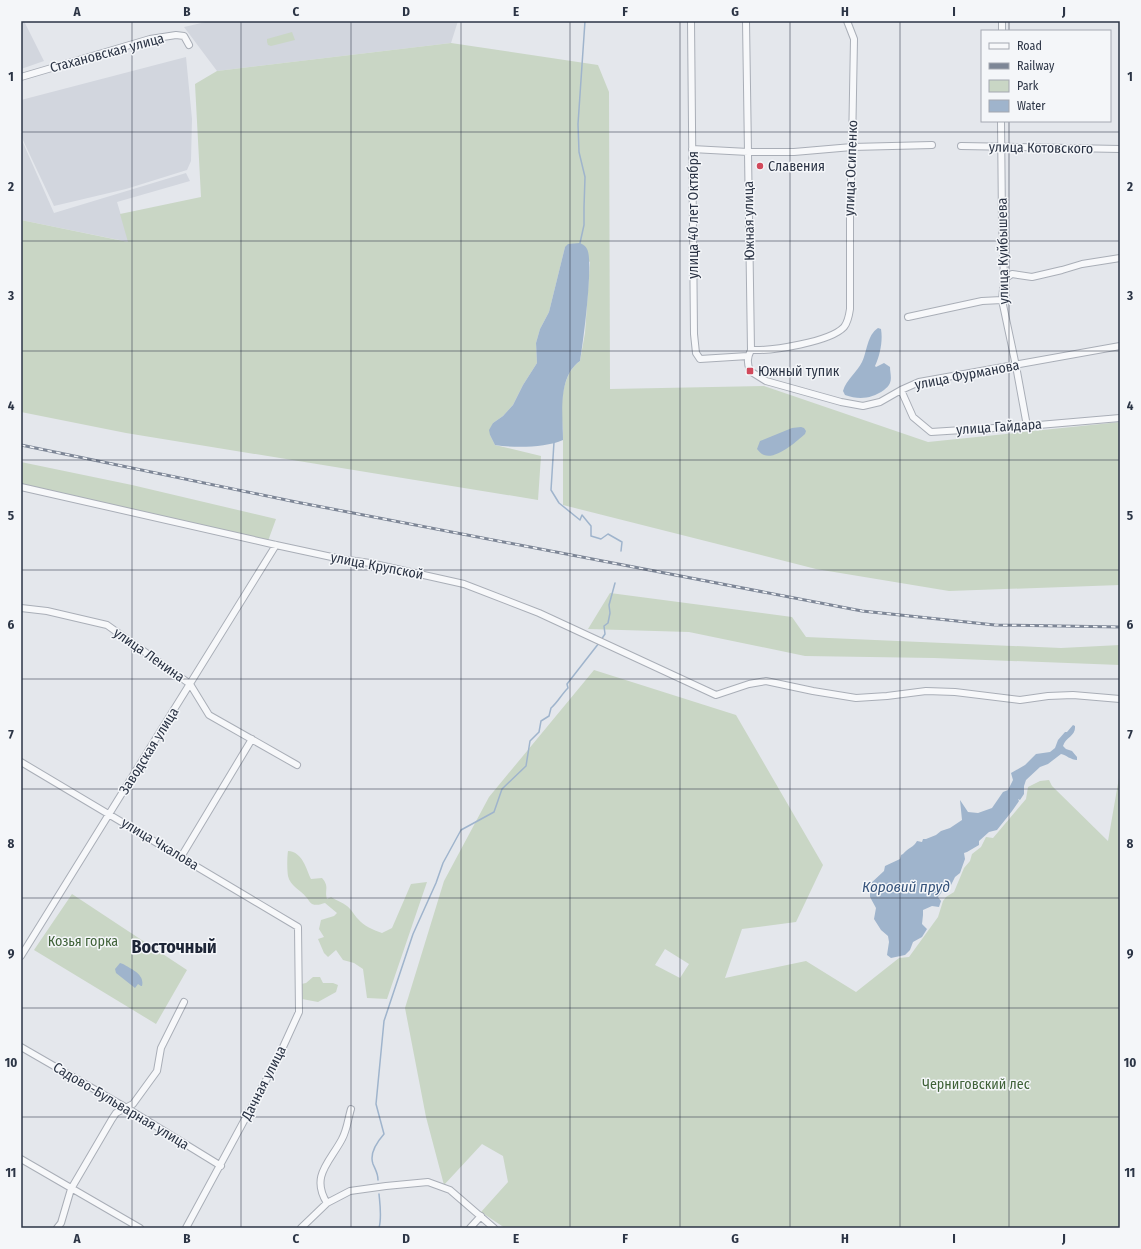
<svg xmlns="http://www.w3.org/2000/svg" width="1141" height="1249" font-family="'Fira Sans Condensed',sans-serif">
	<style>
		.built { fill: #d2d6de }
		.green { fill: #c9d6c5; fill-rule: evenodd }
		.water { fill: #9fb4cc }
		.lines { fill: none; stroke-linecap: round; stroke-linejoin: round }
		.stream { stroke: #9fb4cc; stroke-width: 1.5 }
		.minor-casing { stroke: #a9aeb7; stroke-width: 8 }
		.minor { stroke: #f7f8fa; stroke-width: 6 }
		.rail-casing { stroke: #7d8696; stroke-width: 3 }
		.rail { stroke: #f4f6f9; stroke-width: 1.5; stroke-dasharray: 4.5; stroke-linecap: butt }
		.grid { fill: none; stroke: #2b3445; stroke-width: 1; stroke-opacity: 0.55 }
		.poi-dot { fill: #d1495b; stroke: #f4f6f9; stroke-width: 1.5 }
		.labels { text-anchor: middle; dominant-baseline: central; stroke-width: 3; stroke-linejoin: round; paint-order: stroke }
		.street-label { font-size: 14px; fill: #2b3445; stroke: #f4f6f9 }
		.poi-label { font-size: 14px; fill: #2b3445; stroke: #f4f6f9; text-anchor: start }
		.park-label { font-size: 14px; fill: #3f6138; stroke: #f4f6f9 }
		.water-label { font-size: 15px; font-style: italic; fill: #34527a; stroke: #f4f6f9 }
		.district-label { font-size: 18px; font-weight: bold; fill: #1d2536; stroke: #f4f6f9 }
		.neatline { fill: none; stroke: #2b3445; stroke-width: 1.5 }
		.grid-label { font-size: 13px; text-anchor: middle; font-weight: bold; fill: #2b3445 }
	</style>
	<rect width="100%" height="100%" fill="#e4e7ec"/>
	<path class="built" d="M21 21H24L44 61 21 69Z
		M210 21H458L451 43 217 71 184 27Z
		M186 57 192 119 191 161 187 170 126 189 54 206 21 136V100Z
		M21 138 54 213 186 173 190 181 117 202 129 242 21 220Z"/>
	<path class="green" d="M292 32 295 40 271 46 268 45 267 42V39Z
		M451 43 598 65 609 92 610 389 764 386 928 442 1120 422V585L949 591 816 569 563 505V429C560 408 561 374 580 361L585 333 590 262 565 247 549 312 540 329 536 343 537 363 523 385 513 405 503 416 493 423 490 435 495 445 541 456 538 500 126 433 21 412V220L128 242 120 214 201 197 195 84 217 71Z
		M21 462 132 485 276 519 268 541 21 486Z
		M610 593 792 617 806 637 1061 648 1120 645V665L934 658 805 656 689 632 588 629Z
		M594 670 736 715 823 865 796 922 742 929 725 978 806 961 856 992 899 958 909 957 938 917 943 901 946 897 954 892 964 868 970 861 972 854 981 847 986 837 993 838 1026 799 1028 787 1040 781 1049 780 1052 786 1108 841 1120 772V1228H505L481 1212 508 1182 503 1156 482 1144 444 1185 426 1117 405 1008 444 881 489 797ZM665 949 689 964 680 978 655 965Z
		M288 851C303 852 306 869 311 879L322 878C330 887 324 890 327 899L331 897C337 901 342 902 347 906 352 910 354 915 358 919 364 926 373 930 382 933L392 928 411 884 427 882 387 999 367 998 363 969 354 963 343 960 336 950 328 957 324 953 318 939 324 937 319 929 321 920 334 916 337 913 325 903C321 904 317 906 312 904 309 902 309 900 306 897 301 890 290 886 288 876 287 870 287 857 288 851Z
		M72 894 187 970 156 1024 34 950Z
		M313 977H320L323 983H333L338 985 336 992 318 1002 302 999 301 984 306 983Z"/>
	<path class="water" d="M580 243C582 244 586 246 587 249 594 260 583 344 580 361 557 377 563 416 563 440 545 448 514 448 495 445L490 435 489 430 493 423 503 416 513 405 523 385 537 363 536 343 540 329 549 312 565 247 568 244Z
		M878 328 881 329C883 341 880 355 875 366L876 367 884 363 890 367C890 372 892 378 890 383 889 386 886 388 884 390 871 399 859 400 845 395L843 391C846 380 857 372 862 362 867 352 867 335 878 328Z
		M801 427 804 428 806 431 805 434C797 441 776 460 764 455 761 454 759 451 757 449L760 441 792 428Z
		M1073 725 1075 726C1076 736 1066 737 1063 746L1066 749 1072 751 1077 757V760C1071 760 1066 755 1061 754L1048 764 1040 767 1026 780 1024 786V794L1020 800 1018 799 1019 801C1012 812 1005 820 997 830L989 832 979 841V845L967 852 964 853 965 859 960 873 955 877 948 891H942L941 893 938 897 941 901 939 907 932 906 923 910V915L922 924 927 929 922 937 913 942 910 950 905 955 891 958 887 955 889 942 888 936 881 930 874 919 876 908 870 897V884L884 871 885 866 900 859 901 855 903 854C908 848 914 847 917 841L922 842 923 839H926L936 835 941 831 950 828 962 820 960 800 968 812 978 813 992 808 1003 792 1008 790 1013 780 1011 773 1025 765 1036 754 1050 752 1055 748 1058 740 1065 732H1067Z
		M120 963 123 964C131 969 145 974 142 986H141L138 984 135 988 116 973 115 969Z"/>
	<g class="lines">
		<path class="stream" d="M580 243 584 225V207L585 177 579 152 578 124 585 21
			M554 442 551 490 559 503 580 520 582 515 591 526V536L601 539 608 534 622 542 621 551
			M601 640 605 634 604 626 608 623 610 613 609 605 615 583
			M378 1180C378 1173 375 1169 373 1164 369 1153 377 1142 384 1134L376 1104 384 1021 413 934 436 883 443 863 461 830 494 812 502 789 526 766 530 741 539 732 541 721 549 716 551 708C558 702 561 695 568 688L567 684 599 643
			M379 1228C382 1217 380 1205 379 1194"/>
		<g class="minor-casing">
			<path id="minor" d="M691 21 694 334 696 353 700 359 748 356
				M746 21 751 350C747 358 747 363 750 371L766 381 841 402 863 406 880 402 901 390 919 382 1120 346
				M1002 31V21
				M21 77 150 39 176 35 184 36 189 45
				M1001 121 1002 221 1004 279 1002 300 1016 366 1027 426
				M961 146 1120 149
				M692 149 748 152H794L852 147 932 145
				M1004 279 1012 274 1032 277 1062 270 1082 264 1120 258
				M908 317 982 301 1002 300
				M751 350C772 351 830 342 844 327 848 322 849 316 850 309V214L852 147 854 39 847 21
				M901 390 913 417 931 432 1027 426 1120 418
				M21 487 276 545 341 559 370 563 464 584 539 613 716 695 749 684 766 681 813 691 856 698 887 696 926 691 955 692 1020 700 1048 696 1073 695 1120 699
				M21 608 47 611 107 625 190 684 209 715 297 765
				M21 762 298 927 299 1012 278 1058 186 1228
				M181 857 252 739
				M21 956 276 545
				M21 1047 125 1107 221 1166
				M21 1159 140 1228
				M327 1203C310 1176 330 1162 342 1139 347 1130 348 1119 351 1109
				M57 1228 61 1223 71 1189 112 1119 116 1113 133 1104 157 1071 161 1048 184 1002
				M301 1228 327 1203 350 1191 386 1186 428 1182 450 1190 494 1228
				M470 1228 481 1216"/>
		</g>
		<use href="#minor" class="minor"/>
		<g class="rail-casing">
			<path id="rail" d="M21 445 296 502 862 611 995 625 1120 627"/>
		</g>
		<use href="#rail" class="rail"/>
	</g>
	<path class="grid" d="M132 21V1228M241 21V1228M351 21V1228M461 21V1228M570 21V1228M680 21V1228M790 21V1228M900 21V1228M1009 21V31M1009 121V1228M21 132H1120M21 241H1120M21 351H1120M21 460H1120M21 570H1120M21 679H1120M21 789H1120M21 898H1120M21 1008H1120M21 1117H1120"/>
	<g class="poi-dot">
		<circle cx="760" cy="166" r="4"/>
		<rect x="746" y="367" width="8" height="8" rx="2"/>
	</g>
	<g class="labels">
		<g class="street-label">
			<text transform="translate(107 53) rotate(-15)">Стахановская улица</text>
			<text transform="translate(1041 148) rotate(1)">улица Котовского</text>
			<text transform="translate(851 168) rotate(-88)">улица Осипенко</text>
			<text transform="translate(693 215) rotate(-90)">улица 40 лет Октября</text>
			<text transform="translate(749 221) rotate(-91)">Южная улица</text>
			<text transform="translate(1003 251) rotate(-91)">улица Куйбышева</text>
			<text transform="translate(967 375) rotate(-11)">улица Фурманова</text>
			<text transform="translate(999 427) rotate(-4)">улица Гайдара</text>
			<text transform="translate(377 566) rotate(11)">улица Крупской</text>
			<text transform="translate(149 655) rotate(35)">улица Ленина</text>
			<text transform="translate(149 751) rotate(-58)">Заводская улица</text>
			<text transform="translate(160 844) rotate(31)">улица Чкалова</text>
			<text transform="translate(264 1083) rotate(-63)">Дачная улица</text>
			<text transform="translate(121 1106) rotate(31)">Садово-Бульварная улица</text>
		</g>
		<g class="poi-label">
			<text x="768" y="166">Славения</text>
			<text x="758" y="371">Южный тупик</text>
		</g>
		<g class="park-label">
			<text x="83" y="941">Козья горка</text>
			<text x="976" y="1084">Черниговский лес</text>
		</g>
		<g class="water-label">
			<text x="906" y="887">Коровий пруд</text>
		</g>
		<g class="district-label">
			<text x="174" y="947">Восточный</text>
		</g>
	</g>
	<rect width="1141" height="1249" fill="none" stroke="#f4f6f9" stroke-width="44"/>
	<rect x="981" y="30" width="130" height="92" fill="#f4f6f9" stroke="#a4a8b1"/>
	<rect x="989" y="43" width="20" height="6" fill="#f7f8fa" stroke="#a4a8b1"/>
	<text x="1017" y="50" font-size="12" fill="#2b3445">Road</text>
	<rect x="989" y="63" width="20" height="6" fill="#7d8696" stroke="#a4a8b1"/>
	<text x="1017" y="70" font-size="12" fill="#2b3445">Railway</text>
	<rect x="989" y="80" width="20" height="12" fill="#c9d6c5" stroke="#a4a8b1"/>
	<text x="1017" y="90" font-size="12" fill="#2b3445">Park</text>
	<rect x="989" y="100" width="20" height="12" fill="#9fb4cc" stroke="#a4a8b1"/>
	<text x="1017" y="110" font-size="12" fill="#2b3445">Water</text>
	<rect x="22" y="22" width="1097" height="1205" class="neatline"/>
	<g class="grid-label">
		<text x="77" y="16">A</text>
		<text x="187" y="16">B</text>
		<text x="296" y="16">C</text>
		<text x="406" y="16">D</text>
		<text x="516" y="16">E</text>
		<text x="625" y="16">F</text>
		<text x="735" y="16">G</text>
		<text x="845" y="16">H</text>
		<text x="954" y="16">I</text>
		<text x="1064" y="16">J</text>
		<text x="11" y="81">1</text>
		<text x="1130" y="81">1</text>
		<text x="11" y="191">2</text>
		<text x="1130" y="191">2</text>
		<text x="11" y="300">3</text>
		<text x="1130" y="300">3</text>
		<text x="11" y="410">4</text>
		<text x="1130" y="410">4</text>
		<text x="11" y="520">5</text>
		<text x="1130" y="520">5</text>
		<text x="11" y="629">6</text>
		<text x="1130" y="629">6</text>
		<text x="11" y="739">7</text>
		<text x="1130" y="739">7</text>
		<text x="11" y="848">8</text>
		<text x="1130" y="848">8</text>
		<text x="11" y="958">9</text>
		<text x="1130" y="958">9</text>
		<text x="11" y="1067">10</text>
		<text x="1130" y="1067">10</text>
		<text x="11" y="1177">11</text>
		<text x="1130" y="1177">11</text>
		<text x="77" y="1243">A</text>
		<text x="187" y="1243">B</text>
		<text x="296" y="1243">C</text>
		<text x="406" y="1243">D</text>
		<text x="516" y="1243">E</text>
		<text x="625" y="1243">F</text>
		<text x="735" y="1243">G</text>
		<text x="845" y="1243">H</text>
		<text x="954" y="1243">I</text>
		<text x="1064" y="1243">J</text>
	</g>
</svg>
